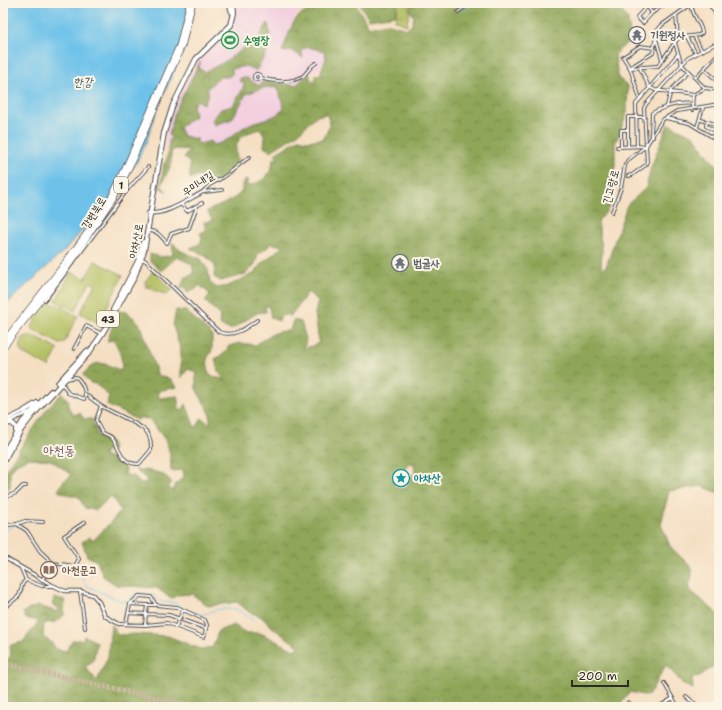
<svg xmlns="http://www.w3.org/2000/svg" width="722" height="710" font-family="'Shantell Sans','Poor Story',sans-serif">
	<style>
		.built { fill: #f3cfe0 }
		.grass { fill: url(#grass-tufts); stroke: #707646 }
		.forest { fill: url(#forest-crowns); stroke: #5d6842; fill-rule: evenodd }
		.pitch { fill: #b4c062; stroke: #707646 }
		.water { fill: #6ec2ea; stroke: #4c768a }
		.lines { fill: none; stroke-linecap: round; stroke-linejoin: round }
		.stream { stroke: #6ec2ea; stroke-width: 1 }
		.secondary-tunnel { stroke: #cdbba5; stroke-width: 3; stroke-dasharray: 3 1.5; stroke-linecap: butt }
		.pedestrian-casing { stroke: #494642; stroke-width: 3.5 }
		.minor-casing { stroke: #494642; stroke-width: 4 }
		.tertiary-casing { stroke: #494642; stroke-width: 4.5 }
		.primary-casing { stroke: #494642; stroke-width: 6 }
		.trunk-casing { stroke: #494642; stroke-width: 6 }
		.pedestrian { stroke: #fff; stroke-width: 1.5 }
		.minor { stroke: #fff; stroke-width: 2 }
		.tertiary { stroke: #fff; stroke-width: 2.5 }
		.primary { stroke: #fff; stroke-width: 4 }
		.trunk { stroke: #fff; stroke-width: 4.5 }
		.labels { text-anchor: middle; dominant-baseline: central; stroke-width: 4; stroke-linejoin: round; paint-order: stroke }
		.shield { fill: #fcf5e5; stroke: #6a6863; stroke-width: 1 }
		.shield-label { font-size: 10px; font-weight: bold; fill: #2b2b2b }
		.worship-label { font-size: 11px; font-weight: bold; fill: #5b616d; stroke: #fcf5e5; text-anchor: start }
		.leisure-label { font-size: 11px; font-weight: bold; fill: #27864d; stroke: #fcf5e5; text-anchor: start }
		.street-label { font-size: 11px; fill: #2b2b2b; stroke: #fcf5e5 }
		.culture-label { font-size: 11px; font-weight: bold; fill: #0d838f; stroke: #fcf5e5; text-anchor: start }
		.education-label { font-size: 11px; font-weight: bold; fill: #785e54; stroke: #fcf5e5; text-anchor: start }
		.water-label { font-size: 12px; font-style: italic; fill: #3f5864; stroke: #fcf5e5 }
		.quarter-label { font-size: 13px; fill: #6a5468; stroke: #fcf5e5 }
	</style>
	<defs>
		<pattern id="grass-tufts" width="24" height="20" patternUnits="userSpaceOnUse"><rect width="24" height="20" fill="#b4c062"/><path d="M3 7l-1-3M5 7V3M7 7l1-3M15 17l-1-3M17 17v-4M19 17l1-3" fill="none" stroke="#939c51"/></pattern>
		<pattern id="forest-crowns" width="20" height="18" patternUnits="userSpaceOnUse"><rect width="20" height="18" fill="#8fa658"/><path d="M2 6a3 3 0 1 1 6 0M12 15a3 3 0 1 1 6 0" fill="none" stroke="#758749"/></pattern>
	</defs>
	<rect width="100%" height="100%" fill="#fcf5e5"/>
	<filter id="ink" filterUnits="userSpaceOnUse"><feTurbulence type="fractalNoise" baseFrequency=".025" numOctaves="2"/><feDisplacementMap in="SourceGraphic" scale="8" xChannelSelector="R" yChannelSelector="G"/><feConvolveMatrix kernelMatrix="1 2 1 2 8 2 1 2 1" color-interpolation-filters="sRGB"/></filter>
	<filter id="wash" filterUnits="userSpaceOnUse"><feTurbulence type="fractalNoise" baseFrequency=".012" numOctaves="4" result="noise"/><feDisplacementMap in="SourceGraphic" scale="16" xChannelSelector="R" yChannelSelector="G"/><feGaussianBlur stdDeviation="0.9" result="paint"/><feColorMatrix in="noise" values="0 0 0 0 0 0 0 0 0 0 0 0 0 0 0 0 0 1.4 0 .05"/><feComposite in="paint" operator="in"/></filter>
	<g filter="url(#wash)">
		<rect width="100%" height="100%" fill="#f5dfc3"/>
		<path class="built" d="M234 3H319L317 7 299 13 295 18 285 42 324 51 326 58 320 69 309 73 296 85 285 113 250 124 221 144 174 148 165 147 166 133 173 108 197 60 232 25Z"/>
		<path class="grass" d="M399 3H409V16L407 22 408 24 406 25 395 20Z
			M153 271 172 289 167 295 146 287 145 282Z"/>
		<path class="forest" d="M320 3H355L369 27 386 23 407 29 411 26 414 17 410 11 411 5H415L416 3H616L628 20 631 39 615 54 618 78 628 86 627 113 615 144V168L618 179 607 211 598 221 602 250 601 269 606 267 627 205 646 188 651 167 668 124 694 136 713 162 719 166V493L701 486 669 491 661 524 670 546 691 567 692 576 689 585 691 591 719 615V662L700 676 692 677 693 689 684 685 666 665 648 696 630 692 621 703V707H3V666L11 655 10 645 23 642 39 621 25 618 23 612 38 606 58 612 59 608 52 605 54 598 65 600 64 615 56 622 44 623 43 637 52 643 56 649 66 651 73 640H83L84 636 97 642 93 661 85 667 97 681 108 657 111 624 118 635 136 634 168 636 200 649 213 647 218 631 234 625 246 633H260L294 650 300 647 277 631 260 616 249 612 237 602 208 606 192 594 177 595 171 599 157 588 116 585 103 576 97 561 87 556 82 542 89 537 94 540 121 511 111 496 96 510 85 508 78 496H71L58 491 63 482 72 475 51 460 28 458 16 464 10 472V488L6 490 8 497 3 498V474L46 410 62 393 69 401 68 406 73 415 80 413 84 419H92L97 435 111 441 113 450H106L104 457 114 458 126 469 125 475 134 476 140 484 147 482 146 478 135 470C149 470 164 471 172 483L167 486 173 491 176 484 184 476 182 470 171 471C171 457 170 446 161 434 157 429 153 426 150 419L140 418 137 420 107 405 109 396 96 384 90 383 83 375C96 357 104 363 121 371 124 361 119 349 114 340L107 341 118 311 127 312 139 323 158 376 170 379 177 387 158 391 159 398 178 396V407L182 411 186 404 195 428 200 422 201 418 210 424V413L196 389V372L188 369 181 378V351L173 326 176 310 186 311 212 335V350L207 359 209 375 225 380 219 373 215 359 224 354 229 346 240 343 256 345C266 337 276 330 290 331L293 320 301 322 306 339 304 349 319 343 315 313 318 301 308 292 289 318V314L281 316 279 321 271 318 269 307 265 305 266 312 257 313 232 329H228L219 324 220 315 205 301 210 294 199 285 197 288 188 293 184 288H180L186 277 194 274 192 264 177 257 161 271 150 261V254L161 257 173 255 172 242 181 251 201 259 208 270 210 283 217 288 228 286 255 273 261 264 283 246 270 243 268 247 258 254 255 264 246 274 221 281 214 277 215 266 207 257 190 248 200 244 202 238 200 233 206 231 204 222 213 221 207 211C219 206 235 200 242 191V184L246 179H248L246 186C260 184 273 175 273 159H278L275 154 299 139 306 141 323 139 330 126 327 114 316 116 299 133 271 151 264 147 265 137 261 129C242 133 231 141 238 161L230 170 231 174 215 184 205 182 203 179 197 176 190 179V164L184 157 190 150 175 149 171 152V165L161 185 167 192 160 188 164 164 167 159 169 142 171 137 169 135 175 111 200 62 199 69 205 72 226 61 259 37 268 23 270 34 263 44 267 52 256 71 246 66 232 69V74L228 77H219L207 89 209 93 204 104 197 100 193 106 195 116 179 128 183 136 196 139 199 144 211 141 212 145C228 144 236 130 250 124 264 118 274 120 284 108L278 88 266 87 246 94 232 119 214 125 212 120 221 109 233 106C236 98 243 92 244 83L240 81V78H247L259 86 262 82H271L296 85 309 73 311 81 315 80 316 75 320 74 326 58 324 51 308 47 301 50 303 58 291 50 286 52 282 51C287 41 290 24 299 16 306 10 314 12 320 3ZM412 463 414 464 415 474 412 475 406 488C400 489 396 489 394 483 398 480 406 468 408 464Z
			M359 3H397L396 15 369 19Z"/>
		<path class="pitch" d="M95 261 123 275 99 323 80 313 95 284 90 282 75 311 56 301 71 272 85 279Z
			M47 303 57 305 78 316 64 343 60 344 31 329 41 309Z
			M28 336 35 337 58 349 49 367 21 352C18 345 20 337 28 336Z"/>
		<path class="water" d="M3 3H195L184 48 156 112 146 143 136 163 110 199 64 251 3 307Z"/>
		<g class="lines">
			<path class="stream" d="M462 11 475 3
				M3 531 14 526
				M55 565C81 569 74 566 87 586L121 601H127L136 593 154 595 156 600 162 602 175 603 186 610 201 615 218 609H236L253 620"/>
		</g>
	</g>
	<g filter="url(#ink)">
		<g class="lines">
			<path class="secondary-tunnel" d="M3 662 201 707
				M3 665 189 707"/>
			<g class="pedestrian-casing">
				<path id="pedestrian" d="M458 12 471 3"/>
			</g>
			<g class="minor-casing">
				<path id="minor" d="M645 3 652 13
					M650 3 637 17 643 23 652 13 667 3
					M707 3 719 15
					M719 5 714 10 719 28
					M676 15 678 38
					M694 36 702 51
					M687 37 696 54
					M656 39 662 59
					M675 43 682 65 705 88
					M631 67 653 53 657 31 662 25 690 5
					M630 68 658 66 678 38 699 35 702 33C702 24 692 17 691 3
					M640 68 649 87 655 90 693 95 705 88 719 90
					M704 69 719 82
					M254 77a3 3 0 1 1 6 0a3 3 0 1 1-6 0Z
					M261 78C273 82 293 83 303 76 308 72 310 66 316 63
					M695 78 719 53
					M716 79 719 76
					M640 99 630 68 623 57 640 46 654 48
					M667 106 671 90 688 72
					M692 110 693 95
					M666 118 689 123 719 141
					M701 120 719 125
					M707 122 706 126 719 133
					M697 127 703 108
					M653 137 651 135 652 113C664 107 678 102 692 104
					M628 146V117H645
					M637 146 636 104 678 54
					M617 147 645 146
					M621 147V130H628
					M628 176 632 175 647 164 644 108 647 103 688 58 719 42
					M203 192C209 184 213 183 222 178 232 172 240 163 250 157
					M203 192 222 190
					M181 204 187 211 202 203
					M612 212 621 188 625 165 628 160 646 146 662 120 677 111 719 104
					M147 231C158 230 160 236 167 243L171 234 189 228 197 206
					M142 259 146 261 219 332C234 338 246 328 257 320
					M45 300 128 189 148 167
					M74 349 86 326 100 333
					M61 385 64 386 68 393 84 399C87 393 82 381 76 377L66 379
					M85 394 101 406 96 420C98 424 99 429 102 432 105 435 110 435 112 438 122 450 120 464 139 464L151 450C151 443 151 437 146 431 136 422 113 413 101 406
					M3 498 16 493 23 486H26
					M17 524 25 521 43 522
					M3 529 8 525 17 524 27 531 40 551 53 563 75 566 79 559 64 536 85 522
					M26 580 42 586H54
					M42 580 53 563
					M80 591 85 628
					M147 605H155
					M3 609 19 596 23 583 26 580 21 568
					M128 613 146 614 145 625
					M119 624 145 625 167 623 204 637 207 625 205 620 177 607 156 605 151 597 139 596 130 604
					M126 624 130 604 147 605 146 614 169 615 207 629
					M176 626 183 610
					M664 683 678 707
					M686 697 698 707
					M628 702 634 707
					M660 706 673 698"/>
			</g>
			<g class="tertiary-casing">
				<path id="tertiary" d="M148 213C167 215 187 200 203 192
					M3 421 24 411
					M5 423 32 411
					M3 557 52 585 65 591H80L93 595 99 602 105 616 119 624"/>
			</g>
			<g class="primary-casing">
				<path id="primary" d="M229 3 232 12
					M113 310 138 261 143 242
					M58 383 87 351
					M24 411 37 403
					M3 424 12 423 16 427V431
					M3 454 23 421 51 391
					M3 462 21 430 32 416 88 354 102 334 134 278 144 251 164 133 173 105 196 59 231 25 234 13 233 3"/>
			</g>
			<g class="trunk-casing">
				<path id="trunk" d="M3 342 60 269 90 228 112 195 125 168 179 45 189 3
					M3 348 68 266 115 196 128 171 183 44 193 3"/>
			</g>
			<use href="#pedestrian" class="pedestrian"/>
			<use href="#minor" class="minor"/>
			<use href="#tertiary" class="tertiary"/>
			<use href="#primary" class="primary"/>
			<use href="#trunk" class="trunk"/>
		</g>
	</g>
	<defs>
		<g id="temple-ring" transform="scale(0.9)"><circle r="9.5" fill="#fcf5e5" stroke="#6b7280" stroke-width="1.5"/><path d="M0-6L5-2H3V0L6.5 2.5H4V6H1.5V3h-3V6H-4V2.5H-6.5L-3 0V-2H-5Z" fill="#6b7280"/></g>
		<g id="stadium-ring" transform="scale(0.9)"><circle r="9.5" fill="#fcf5e5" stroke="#2e9e5b" stroke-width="1.5"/><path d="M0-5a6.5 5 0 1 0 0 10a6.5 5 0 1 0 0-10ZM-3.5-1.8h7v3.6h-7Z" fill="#2e9e5b"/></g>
		<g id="sight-ring" transform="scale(0.9)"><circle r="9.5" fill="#fcf5e5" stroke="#0f9aa8" stroke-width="1.5"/><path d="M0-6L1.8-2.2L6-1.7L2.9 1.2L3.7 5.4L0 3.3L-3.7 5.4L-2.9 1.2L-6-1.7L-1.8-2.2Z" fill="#0f9aa8"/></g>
		<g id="library-ring" transform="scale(0.9)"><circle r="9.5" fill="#fcf5e5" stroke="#8d6e63" stroke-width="1.5"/><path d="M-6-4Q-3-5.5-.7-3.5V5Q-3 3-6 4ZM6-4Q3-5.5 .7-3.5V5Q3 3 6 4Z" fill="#8d6e63"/></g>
	</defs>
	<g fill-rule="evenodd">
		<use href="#temple-ring" x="637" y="35"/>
		<use href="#stadium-ring" x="230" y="40"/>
		<use href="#temple-ring" x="400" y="263"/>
		<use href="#sight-ring" x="401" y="478"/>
		<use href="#library-ring" x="49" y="570"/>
	</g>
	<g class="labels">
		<g class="shield">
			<rect x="114" y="177" width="14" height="16" rx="3"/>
			<rect x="97" y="311" width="22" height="16" rx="3"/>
		</g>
		<g class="shield-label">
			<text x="121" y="185">1</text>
			<text x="108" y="319">43</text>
		</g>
		<g class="worship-label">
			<text x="650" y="35">기원정사</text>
			<text x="413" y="263">법굴사</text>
		</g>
		<g class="leisure-label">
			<text x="243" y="40">수영장</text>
		</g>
		<g class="street-label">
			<text transform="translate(198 184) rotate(-33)">우미내길</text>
			<text transform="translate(611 187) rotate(-75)">긴고랑로</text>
			<text transform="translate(94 213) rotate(-58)">강변북로</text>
			<text transform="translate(136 241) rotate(-78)">아차산로</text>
		</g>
		<g class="culture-label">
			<text x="414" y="478">아차산</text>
		</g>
		<g class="education-label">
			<text x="62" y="570">아천문고</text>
		</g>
		<g class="water-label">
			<text x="83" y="82">한강</text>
		</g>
		<g class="quarter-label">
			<text x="59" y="450">아천동</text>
		</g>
	</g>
	<rect width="722" height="710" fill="none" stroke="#fcf5e5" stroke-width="16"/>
	<path d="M572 680v6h56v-6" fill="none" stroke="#2b2b2b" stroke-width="2"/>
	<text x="578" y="680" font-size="12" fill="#2b2b2b" stroke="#fcf5e5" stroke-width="3" paint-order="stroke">200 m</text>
</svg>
